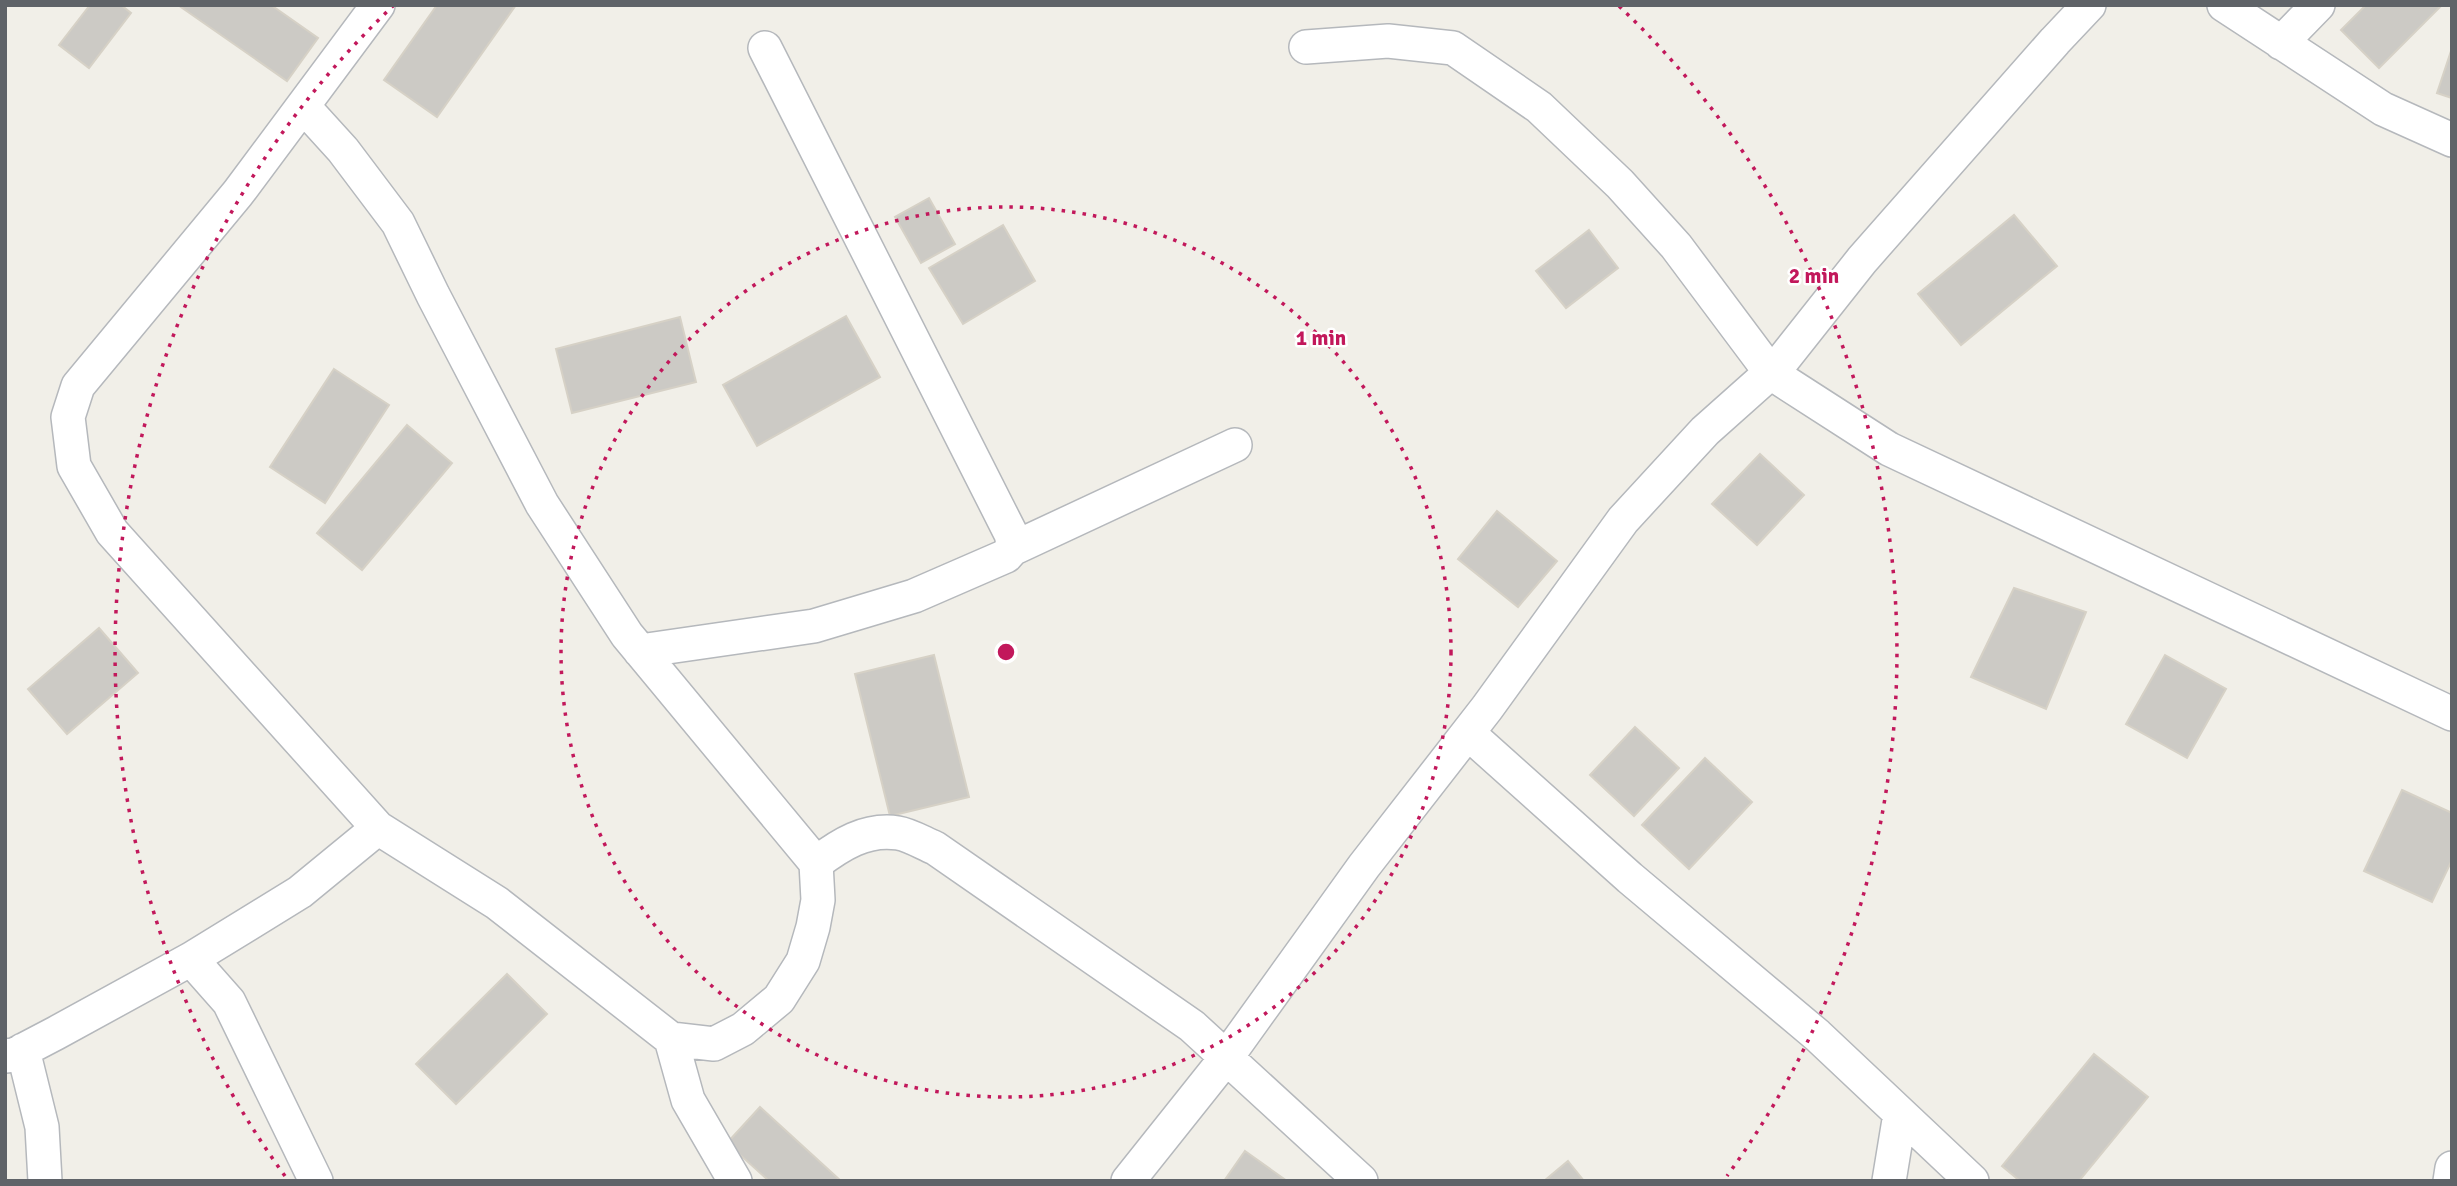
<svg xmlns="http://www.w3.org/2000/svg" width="2457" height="1186" font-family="Signika,sans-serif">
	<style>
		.building { fill: #cccac5; stroke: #d6d1c6; stroke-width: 2 }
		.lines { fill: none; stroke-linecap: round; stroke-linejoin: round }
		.street-casing { stroke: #b5b8bc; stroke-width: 36 }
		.street { stroke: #fff; stroke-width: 33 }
		.ring { fill: none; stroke: #c2185b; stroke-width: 3.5; stroke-dasharray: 3.5 7 }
		.centre { fill: #c2185b; stroke: #fff; stroke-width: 3.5 }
		.ring-label { font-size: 21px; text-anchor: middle; font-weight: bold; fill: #c2185b; stroke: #fff; stroke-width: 5; stroke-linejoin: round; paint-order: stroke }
	</style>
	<rect width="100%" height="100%" fill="#f1efe8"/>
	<path class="building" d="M90 5H121L131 13 89 68 59 45Z
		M178 5H271L318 38 287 81Z
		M437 5H516L437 117 384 80Z
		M2366 5H2442L2379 68 2341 30Z
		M2452 48V98L2437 93Z
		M929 198 955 244 921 263 895 217Z
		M2014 215 2057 266 1961 345 1918 294Z
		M1003 225 1035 281 963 324 929 268Z
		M1589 230 1618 268 1566 308 1536 271Z
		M846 316 880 377 757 446 723 385Z
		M680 317 696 382 572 413 556 349Z
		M334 369 389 405 325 503 270 467Z
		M407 425 452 463 362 570 317 533Z
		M1760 454 1804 495 1757 545 1712 504Z
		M1497 511 1557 561 1518 607 1458 559Z
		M2014 588 2086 612 2046 709 1971 677Z
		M99 628 138 673 67 734 28 689Z
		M934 655 969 797 890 816 855 674Z
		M2165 655 2226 689 2187 758 2126 724Z
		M1635 727 1679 768 1634 816 1590 775Z
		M1705 758 1752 802 1689 869 1642 825Z
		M2402 790 2452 813V860L2432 902 2364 871Z
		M507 974 547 1014 456 1104 416 1064Z
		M2094 1054 2148 1097 2079 1181H2020L2002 1166Z
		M760 1107 841 1181H769L727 1143Z
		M1245 1151 1287 1181H1224Z
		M1568 1161 1584 1181H1544Z"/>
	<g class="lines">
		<g class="street-casing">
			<path id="street" d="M378 5 238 193 78 386 68 417 74 466 112 532 378 828 497 903 671 1039 688 1100 735 1181
				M2224 5 2383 109 2452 140
				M2281 43 2318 5
				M1306 47 1388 41 1453 48 1539 107 1620 184 1676 246 1771 373 1889 449 2452 714
				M303 106 343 150 398 223 433 295 542 504 627 635 816 863 818 900 813 927 803 961 779 999 743 1029 714 1044 671 1039
				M1010 550 1235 445
				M640 651 814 626 914 596 1006 556 1014 547 1011 534 765 48
				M1468 733 1630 878 1817 1035 1972 1181
				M816 863C840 845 866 828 898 833 910 835 923 843 935 848L1192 1026 1361 1181
				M191 959 229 1002 316 1181
				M23 1050 42 1127 45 1181
				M5 1056 14 1055 56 1033 191 959 300 892 378 828
				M1128 1181 1226 1058 1364 866 1487 708 1623 520 1705 431 1778 366 1862 260 2055 41 2089 5
				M1889 1181 1900 1114
				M2450 1181 2452 1168"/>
		</g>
		<use href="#street" class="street"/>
	</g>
	<g class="ring">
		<circle cx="1006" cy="652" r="445"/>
		<path d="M285 1176A891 891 0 0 1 393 6M1619 6A891 891 0 0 1 1727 1176"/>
	</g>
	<circle cx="1006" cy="652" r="10" class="centre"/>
	<g class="ring-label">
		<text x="1814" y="283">2 min</text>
		<text x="1321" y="345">1 min</text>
	</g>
	<rect width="2457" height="1186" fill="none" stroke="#5f6368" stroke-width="14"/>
</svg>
